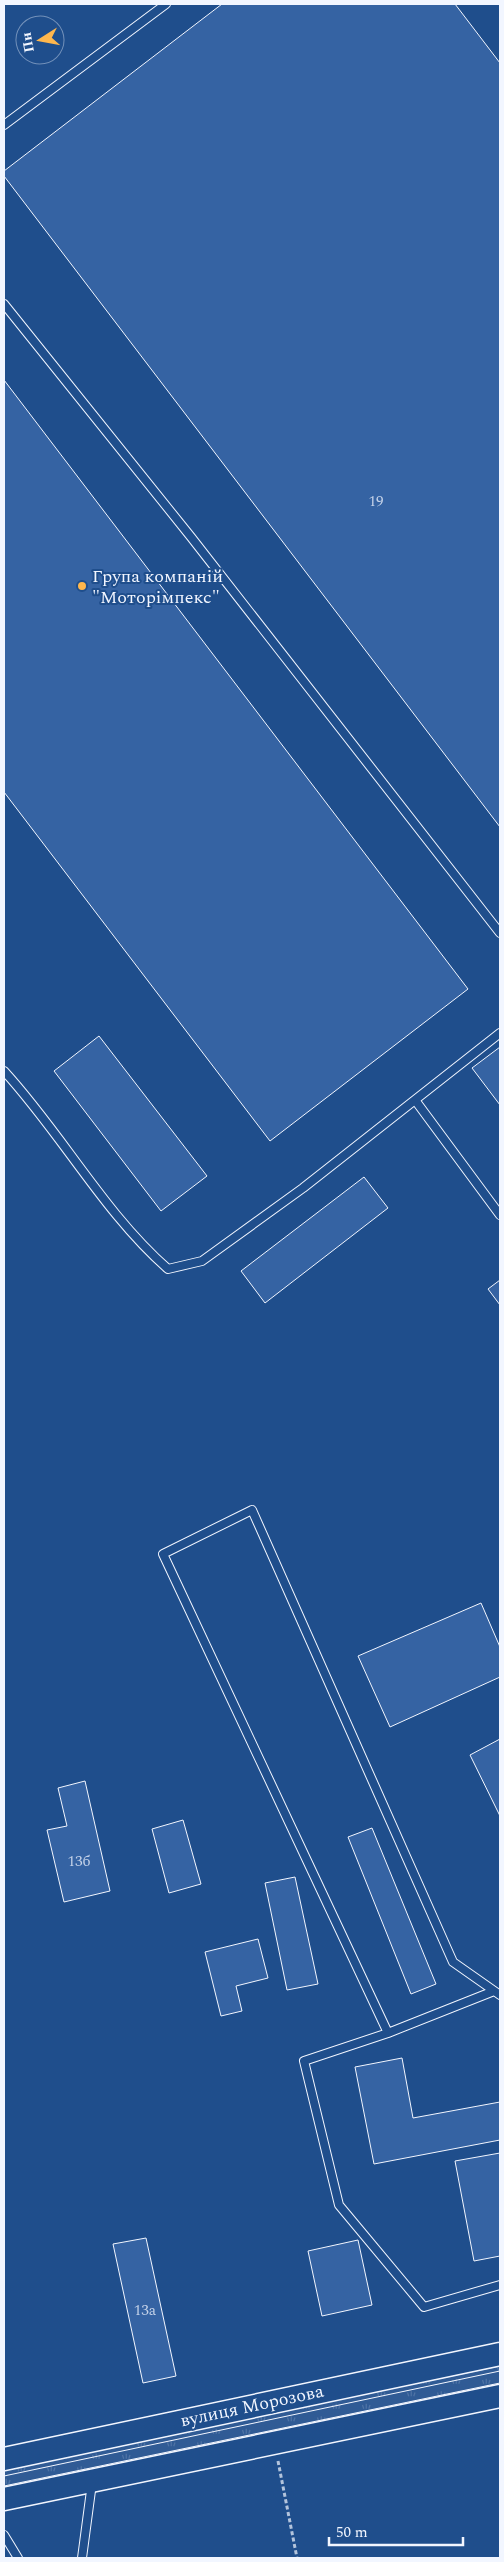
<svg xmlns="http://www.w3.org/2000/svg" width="504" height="2562" font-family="Spectral,serif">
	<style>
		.grass { fill: url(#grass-tufts); stroke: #a8bbd7 }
		.building { fill: #3563a3; stroke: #f2f6ff }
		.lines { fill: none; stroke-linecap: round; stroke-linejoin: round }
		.service-casing { stroke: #f2f6ff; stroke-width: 10 }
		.secondary-casing { stroke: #f2f6ff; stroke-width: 25 }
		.path { stroke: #b3c4dc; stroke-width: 3; stroke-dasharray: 4 2.5; stroke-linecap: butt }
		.service { stroke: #1f4e8c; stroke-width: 8 }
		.secondary { stroke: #1f4e8c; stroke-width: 22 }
		.tram { stroke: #f2f6ff; stroke-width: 1 }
		.poi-dot { fill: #ffb74d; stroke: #1f4e8c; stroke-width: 2 }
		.labels { text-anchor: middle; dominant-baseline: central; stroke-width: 4; stroke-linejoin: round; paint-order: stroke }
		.number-label { font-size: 15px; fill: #c3d1e8 }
		.poi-label { font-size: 18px; fill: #f2f6ff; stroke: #1f4e8c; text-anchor: start }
		.street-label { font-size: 18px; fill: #f2f6ff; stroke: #1f4e8c }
	</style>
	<defs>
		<pattern id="grass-tufts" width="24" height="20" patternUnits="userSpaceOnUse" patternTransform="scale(1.25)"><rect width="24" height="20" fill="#305b95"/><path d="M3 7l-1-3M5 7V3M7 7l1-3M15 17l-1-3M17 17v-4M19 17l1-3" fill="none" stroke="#4e73a5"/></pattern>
	</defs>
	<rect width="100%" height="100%" fill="#1f4e8c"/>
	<path class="grass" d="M500 2366V2388L4 2489V2468Z"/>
	<path class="building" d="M222 4H455L500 63V827L4 176V171Z
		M4 380 468 989 270 1141 4 792Z
		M99 1036 207 1176 161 1211 54 1071Z
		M500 1047V1105L472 1068Z
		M364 1177 388 1208 265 1303 241 1271Z
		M500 1280V1305L488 1289Z
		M481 1603 500 1647V1677L390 1727 358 1656Z
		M500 1739V1816L470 1755Z
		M85 1781 110 1891 64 1902 47 1830 67 1826 58 1788Z
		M183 1820 201 1884 169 1893 152 1829Z
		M372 1828 436 1984 411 1994 348 1837Z
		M295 1877 318 1984 287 1990 265 1883Z
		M258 1939 268 1978 236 1986 242 2011 221 2016 205 1952Z
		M402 2058 413 2118 500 2102V2140L374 2164 355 2067Z
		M500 2153V2256L474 2261 455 2161Z
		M146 2238 176 2376 143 2383 113 2244Z
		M358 2240 372 2305 322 2316 308 2251Z"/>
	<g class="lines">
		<g class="service-casing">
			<path id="service" d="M4 125 166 4
				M4 304 191 537 500 933
				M4 1071C62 1134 104 1213 168 1269L202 1261 303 1188 500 1033
				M415 1100 500 1215
				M500 1995 453 1962 252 1510 163 1554 388 2033 304 2061 339 2205 424 2307 500 2285
				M388 2033 494 1991
				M4 2535 18 2558
				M82 2558 92 2483"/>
		</g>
		<g class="secondary-casing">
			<path id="secondary" d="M4 2459 500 2354
				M4 2499 500 2396"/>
		</g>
		<path class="path" d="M278 2461 297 2558"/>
		<use href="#service" class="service"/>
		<use href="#secondary" class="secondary"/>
		<path class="tram" d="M4 2476 500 2371
			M4 2486 500 2383"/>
	</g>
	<circle class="poi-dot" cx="82" cy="586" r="5"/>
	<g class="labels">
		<g class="number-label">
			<text x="376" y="501">19</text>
			<text x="79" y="1861">13б</text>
			<text x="145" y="2310">13а</text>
		</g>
		<g class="poi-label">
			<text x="92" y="576">Група компаній<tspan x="92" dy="21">"Моторімпекс"</tspan></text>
		</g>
		<g class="street-label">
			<text transform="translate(252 2406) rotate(-12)">вулиця Морозова</text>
		</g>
	</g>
	<rect width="504" height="2562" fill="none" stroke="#f2f6ff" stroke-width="10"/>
	<g transform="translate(40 40) rotate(259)"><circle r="24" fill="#1f4e8c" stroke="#7391ba"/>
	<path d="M0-4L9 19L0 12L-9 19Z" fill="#ffb74d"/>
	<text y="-8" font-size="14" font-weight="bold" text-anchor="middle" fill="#f2f6ff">Пн</text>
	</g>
	<path d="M329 2537v8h134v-8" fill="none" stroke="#f2f6ff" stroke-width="2.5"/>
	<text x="336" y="2537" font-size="15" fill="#f2f6ff" stroke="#1f4e8c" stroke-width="4" paint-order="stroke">50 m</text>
</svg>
